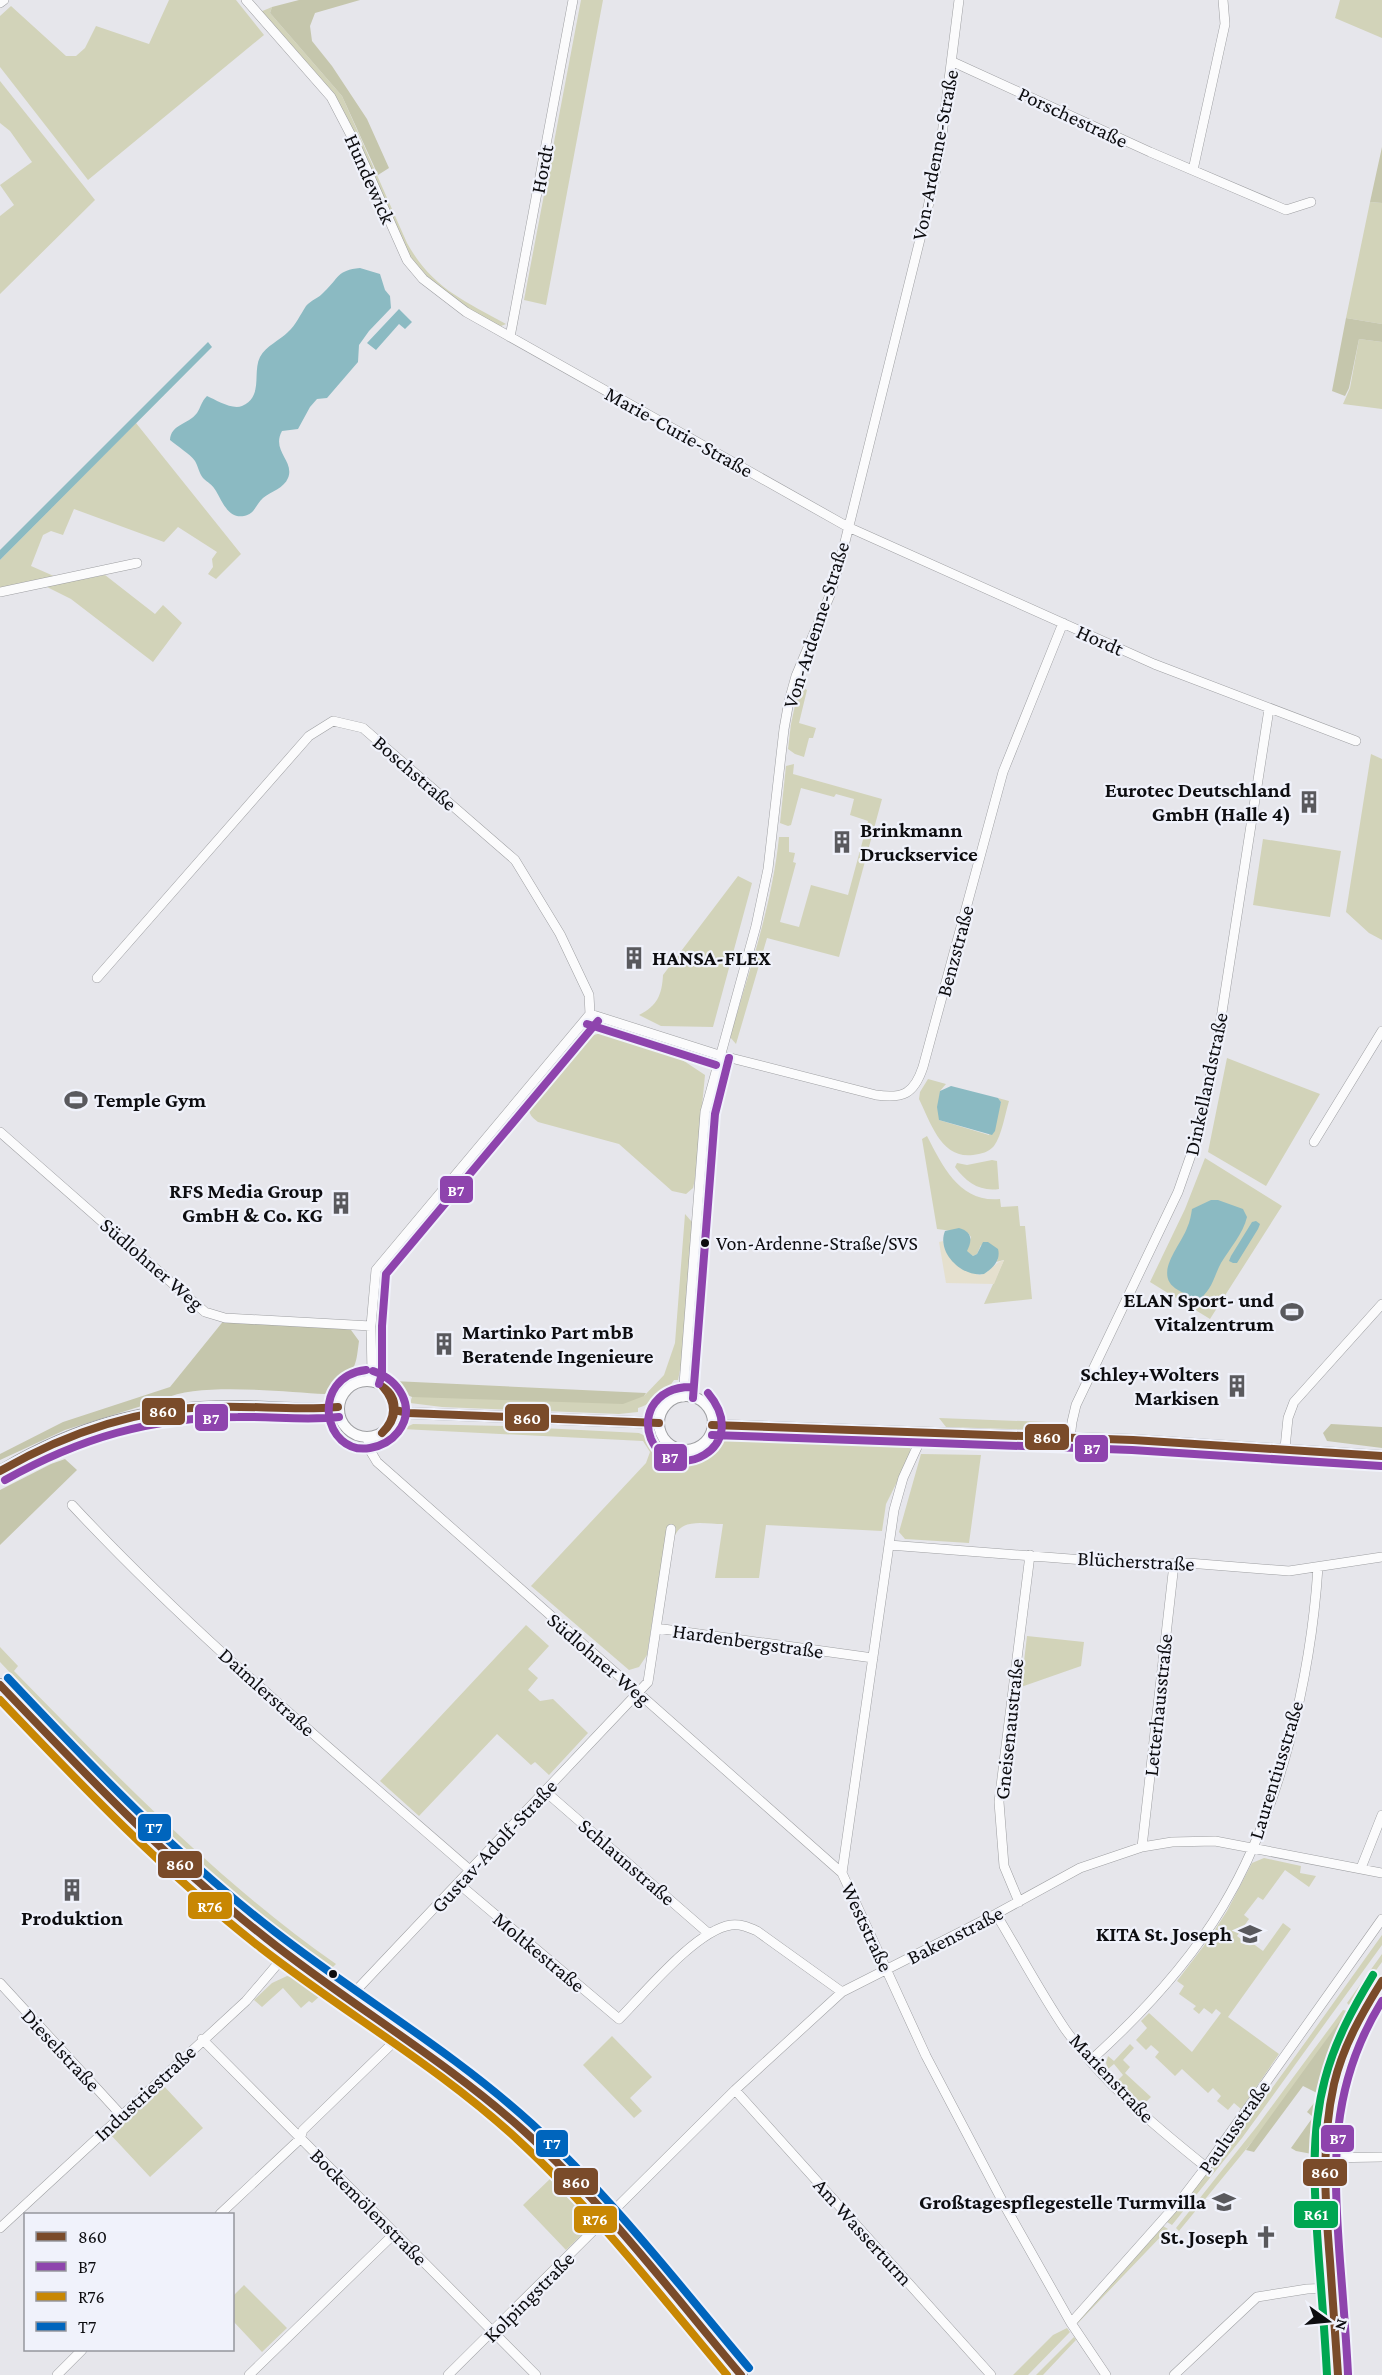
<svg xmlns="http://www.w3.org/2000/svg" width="1382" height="2375" font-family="'Crimson Pro',serif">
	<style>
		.green { fill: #d2d3b9 }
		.forest { fill: #c5c6ac }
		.sand { fill: #e5e0ce }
		.water { fill: #8bbac2 }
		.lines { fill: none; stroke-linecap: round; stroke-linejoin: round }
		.minor-casing { stroke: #9e9fa2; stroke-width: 10 }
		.tertiary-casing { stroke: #9e9fa2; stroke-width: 12 }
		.secondary-casing { stroke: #9e9fa2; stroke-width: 14 }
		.minor { stroke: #fbfbfc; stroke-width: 9 }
		.tertiary { stroke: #fbfbfc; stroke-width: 10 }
		.secondary { stroke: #f5f2f2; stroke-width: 12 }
		.bus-1-casing { stroke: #f0f2fb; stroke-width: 12 }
		.bus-2-casing { stroke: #f0f2fb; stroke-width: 12 }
		.bus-3-casing { stroke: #f0f2fb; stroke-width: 12 }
		.bus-4-casing { stroke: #f0f2fb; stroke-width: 12 }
		.bus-5-casing { stroke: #f0f2fb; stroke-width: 12 }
		.bus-1 { stroke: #7a4b2a; stroke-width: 8 }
		.bus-2 { stroke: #8e44ad; stroke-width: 8 }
		.bus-3 { stroke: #c88703; stroke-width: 8 }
		.bus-4 { stroke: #0065bd; stroke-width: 8 }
		.bus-5 { stroke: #00a651; stroke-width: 8 }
		.bus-dot { fill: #0d0d10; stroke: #f0f2fb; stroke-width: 2 }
		.labels { text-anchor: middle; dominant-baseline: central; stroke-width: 4.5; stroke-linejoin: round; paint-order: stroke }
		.bus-label { font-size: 20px; fill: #0d0d10; stroke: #f0f2fb; text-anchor: start }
		.street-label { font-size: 21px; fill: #0d0d10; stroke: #f0f2fb }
		.poi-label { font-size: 21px; font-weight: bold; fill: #0d0d10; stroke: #f0f2fb; text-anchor: end }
		.line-badge { stroke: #f0f2fb; stroke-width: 2 }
		.badge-label { font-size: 16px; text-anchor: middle; font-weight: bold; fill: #fff }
	</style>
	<rect width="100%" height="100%" fill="#e6e6eb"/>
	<path class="green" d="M169 0H236L264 35 88 180 0 67V16L11 6 66 56H76L85 48 96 26 149 44Z
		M581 0H603L546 305 524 300Z
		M1340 0H1382V38L1335 18Z
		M272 7 270 13 342 96 407 243C432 288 463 300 506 324L501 326 490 322 430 284 412 262 347 118 260 12Z
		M0 81 95 200 0 294V216L14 205 0 185 32 162 10 131 0 123Z
		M1370 202 1382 203V324L1346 318Z
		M1359 339 1382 342V409L1343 404 1350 388Z
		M136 423 241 554 216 579 208 574 213 567 212 559 217 552 178 527 164 542 74 509 63 535 51 531 43 535 31 566 56 577 0 590V560Z
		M105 575 155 614 163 605 182 623 153 662 71 599 45 586Z
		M799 686 807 690 799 723 816 728 813 738H809L804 757 795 754 788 749 791 724Z
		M1371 754 1382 759V940L1369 933 1346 912Z
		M794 764 793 774 882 799 839 957 767 938 736 1044 730 1037C749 971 772 906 779 837H789V852L795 853 793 862 796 863 780 922 799 927 811 885 848 895 868 821 850 815 854 799 836 794 834 797 801 788 791 825 788 826 780 823 786 766Z
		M1263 839 1341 851 1330 917 1253 905Z
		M738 876 752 883 713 1027 661 1026 639 1015C657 1006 662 995 663 975Z
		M611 1030 657 1043 705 1075 695 1179 693 1188 686 1194 672 1191 619 1144 538 1122C529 1116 527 1110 531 1100L587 1037Z
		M1227 1058 1320 1094 1266 1186 1208 1152Z
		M928 1079 946 1084 940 1091 939 1120 989 1135 1001 1102 998 1098 1009 1101C1005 1114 1002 1135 994 1146 989 1152 981 1154 973 1155 941 1159 931 1123 919 1099L920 1092Z
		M927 1136C943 1167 960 1203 1000 1199L1001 1207 1018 1206 1020 1226H1025L1032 1299 984 1304 1004 1260 996 1262 998 1259 981 1245 977 1254 973 1256 966 1251 971 1237 968 1233 937 1229 922 1139Z
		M1205 1158 1282 1206 1210 1319 1150 1282 1185 1209Z
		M992 1160 997 1161 999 1189C980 1192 966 1182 955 1167L957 1163 967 1165Z
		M685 1214 692 1222 681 1365 678 1380H674C667 1392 651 1404 638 1408V1412L619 1414 442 1407 410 1403 412 1397 644 1396 664 1375 675 1343Z
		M939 1418 1047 1422 1039 1430 946 1427Z
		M413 1424 503 1426 639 1433C662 1442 666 1470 699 1456 708 1452 713 1442 723 1439L910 1444 911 1454 886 1504 882 1531 766 1525 759 1578H715L723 1524C705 1524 681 1517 674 1538L676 1528H667L647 1655 639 1667 629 1670 531 1586 646 1463 650 1452 643 1441 402 1429Z
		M921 1454 981 1455 969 1543 905 1539 899 1532Z
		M526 1625 549 1646 528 1669 538 1678 528 1690 540 1701 553 1699 588 1733 549 1775 535 1762 531 1765 497 1734 419 1816 380 1781Z
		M1027 1636 1084 1642 1081 1666 1021 1687Z
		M0 1647 18 1666 14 1671C116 1775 216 1880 336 1964L332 1968C288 1937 246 1905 206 1869 134 1804 67 1733 0 1662Z
		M1264 1858 1301 1866 1300 1873 1316 1876 1309 1887 1285 1870 1263 1900 1258 1897 1244 1915 1249 1919 1237 1936 1246 1943 1248 1940 1263 1951 1283 1923 1291 1929 1228 2017 1279 2054 1241 2109 1234 2103 1228 2110 1217 2101 1221 2096 1213 2088 1208 2093 1182 2069 1175 2076 1155 2057 1159 2052 1151 2045 1146 2050 1136 2040 1147 2028 1141 2021 1149 2013 1192 2052 1221 2013 1216 2009 1212 2014 1204 2008 1199 2014 1193 2009 1196 2006 1179 1994 1184 1986 1177 1981 1209 1939 1227 1911 1252 1863Z
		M1382 1935V1945L1242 2138 1172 2225 1167 2222C1245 2131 1312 2032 1382 1935Z
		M1382 1954V1962L1350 2006 1347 2003Z
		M287 1976 291 1977 320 1996 312 2003 309 2001 301 2008 283 1988 262 2007 254 2000 272 1983Z
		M1343 2010 1347 2011 1270 2120 1179 2231 1176 2228 1258 2125Z
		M612 2036 652 2077 630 2098 642 2111 634 2118 583 2065Z
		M1130 2044 1134 2048 1123 2060 1130 2067 1125 2073 1151 2097 1143 2105 1118 2080 1123 2075 1114 2064 1108 2069 1106 2063 1108 2056 1114 2061Z
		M163 2085 203 2128 150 2177 110 2134Z
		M552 2177 594 2223 566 2250 523 2205Z
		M1163 2226 1168 2229 1078 2323 1076 2319 1123 2272Z
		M244 2285 287 2328 262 2352 233 2321V2296Z
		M1067 2328 1070 2332 1028 2375H1013L1053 2335Z
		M1074 2337 1076 2340 1043 2375H1036Z"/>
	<path class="forest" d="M299 0H360L315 13 310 26 312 41 332 66 367 119 389 168 378 175 342 96 270 13 272 7Z
		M1382 147V203L1370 202Z
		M1346 318 1382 324V342L1359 339 1349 388 1345 396 1332 391Z
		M225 1319 325 1326 351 1330 359 1341C356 1363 357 1368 340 1383 335 1388 332 1391 325 1394 284 1392 198 1382 164 1399L65 1430 0 1460V1454L63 1422 170 1387Z
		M393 1381 646 1393 644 1396 623 1404 412 1397 403 1393Z
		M1331 1424 1382 1427V1448L1327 1441 1323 1433Z
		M65 1459 77 1470 0 1545V1490L51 1464Z
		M1347 2011 1348 2012 1332 2052 1319 2094 1303 2086 1254 2152 1246 2150Z
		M1314 2103H1317L1313 2122 1312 2154 1296 2151 1291 2148 1313 2117 1307 2112Z"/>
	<path class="sand" d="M943 1241C944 1258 965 1269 979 1275 991 1273 993 1263 1004 1260L994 1284 946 1283 939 1242Z"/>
	<path class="water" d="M360 268 380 274 385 290 390 296 391 308 369 331 359 345 358 362 327 398 317 399 310 407 298 429 282 431C271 451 295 461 288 478 284 488 272 491 263 498 256 504 255 514 244 516 228 519 222 501 216 491 213 485 207 482 203 478 199 473 198 466 195 461 189 453 178 447 170 440 171 424 188 425 197 413 201 407 201 402 207 396 216 400 232 410 242 406 264 396 252 373 260 357 266 346 280 340 288 332 296 325 300 315 306 306 311 300 319 298 324 292 339 278 337 270 360 268Z
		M399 309 412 322 405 329 399 324 376 350 367 343Z
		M208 342 212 347 0 560V550Z
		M951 1086 998 1098 1001 1102 995 1131 992 1135 939 1120 937 1107 940 1091Z
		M1211 1200H1218L1243 1209 1247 1217C1243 1234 1230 1248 1221 1263 1214 1276 1213 1288 1200 1299 1191 1297 1185 1294 1178 1290 1152 1275 1180 1247 1187 1228 1190 1222 1191 1215 1192 1209Z
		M1256 1221 1260 1224 1258 1229 1237 1263H1233L1229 1261 1231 1256 1252 1222Z
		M959 1228C973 1232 972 1241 967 1251L973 1256 977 1254 983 1242H988L998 1249C1001 1260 993 1268 984 1274 963 1278 936 1253 945 1231Z"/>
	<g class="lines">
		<g class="minor-casing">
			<path id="minor" d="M246 0 331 97 355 143 407 260 423 279 466 312 848 527 1154 664 1356 741
				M0 3 4 0
				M953 62 1150 152 1286 210 1311 202
				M1193 170 1225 24 1223 0
				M510 337 573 0
				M0 592 137 563
				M97 978 309 736 333 721 363 728 515 860 560 934 589 995 590 1014 376 1270 371 1326 372 1373 369 1380
				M590 1014 719 1055 876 1095C903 1099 914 1094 923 1067L1003 772 1063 623
				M0 1132 205 1312 225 1318 371 1326
				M1314 1142 1382 1031
				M683 1397 705 1112 756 926 768 869 784 729 789 701 796 676 830 595 840 562 928 207 940 151 959 0
				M924 1432 903 1478 894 1510 842 1873 926 2056 1006 2208 1071 2323 1106 2375
				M367 1437 371 1452 377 1462 842 1873
				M1070 1438 1072 1422 1076 1405 1178 1192 1200 1129 1220 1025 1269 709
				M1285 1448 1288 1418 1294 1402 1382 1304
				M72 1505C195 1637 335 1752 471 1871
				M889 1545 1148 1565 1188 1563 1289 1571 1382 1557
				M656 1628 873 1658
				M546 1792 708 1933
				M1142 1847 1174 1564
				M1361 1868 1382 1815
				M459 1884 619 2019C644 1994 696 1930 731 1925 741 1924 748 1927 757 1931L842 1992
				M1019 1902 1004 1866 999 1802 1030 1555
				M996 1914C1019 1952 1040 1992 1065 2029 1103 2083 1155 2126 1206 2167
				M0 1983 122 2116
				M349 1998 648 1682 671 1529
				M202 2039 536 2375
				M1090 2061C1141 2015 1188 1965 1223 1906 1280 1811 1311 1677 1318 1567
				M735 2090 991 2375
				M1323 2158 1382 2157
				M220 2214 300 2139 303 2130 401 2035
				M0 2228 246 2001 286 1954
				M1071 2323 1183 2197 1206 2167 1382 1919
				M57 2375 82 2350
				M249 2375 395 2233
				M448 2375 735 2090 842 1992 996 1914 1080 1868 1142 1847 1172 1842 1215 1841 1382 1873
				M1174 2375 1257 2297 1307 2289 1332 2288
				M1338 2375C1335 2337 1333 2299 1330 2261 1321 2154 1317 2074 1382 1981"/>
		</g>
		<g class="tertiary-casing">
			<path id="tertiary" d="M339 1409a28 28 0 1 1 56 0a28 28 0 1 1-56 0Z
				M659 1423a27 27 0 1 1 54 0a27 27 0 1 1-54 0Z
				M395 1410 408 1413 659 1423
				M712 1425 1133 1440 1382 1456
				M0 1471C76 1425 150 1405 238 1406 271 1406 306 1411 338 1407"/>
		</g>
		<g class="secondary-casing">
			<path id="secondary" d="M0 1685C75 1764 150 1844 234 1913 327 1990 435 2049 524 2131 605 2204 670 2292 741 2375"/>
		</g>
		<use href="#minor" class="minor"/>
		<use href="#tertiary" class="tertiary"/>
		<use href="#secondary" class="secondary"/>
		<g class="bus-1-casing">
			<path id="bus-1" d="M395 1410 408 1413 659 1423
				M712 1425 1133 1440 1382 1456
				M382 1433C397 1418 396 1402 383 1387
				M382 1433C397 1420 400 1399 383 1387
				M0 1471C65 1434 134 1409 209 1407 252 1405 295 1411 338 1407
				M0 1685C85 1774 169 1862 266 1938 350 2005 444 2059 524 2131 605 2204 671 2292 741 2375
				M1338 2375C1335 2337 1333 2299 1330 2261 1325 2202 1321 2142 1334 2084 1343 2046 1362 2013 1382 1981"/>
		</g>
		<g class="bus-2-casing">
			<path id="bus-2" d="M587 1024 716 1065
				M366 1370C309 1377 323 1456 370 1448 381 1446 391 1441 398 1432 417 1407 399 1380 373 1371
				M379 1384 382 1374V1326L386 1274 598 1021
				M691 1387C675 1387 661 1392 652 1407 647 1417 647 1429 651 1439 672 1487 754 1448 708 1393
				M693 1398 715 1114 729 1058
				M712 1435 1132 1450 1381 1466
				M5 1480C80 1438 151 1417 238 1417 272 1416 305 1421 339 1417
				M1348 2374C1346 2336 1343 2298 1340 2261 1333 2164 1329 2087 1382 2001"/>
		</g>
		<g class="bus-3-casing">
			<path id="bus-3" d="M0 1700C83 1787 166 1874 261 1948 346 2014 439 2067 518 2140 595 2211 660 2295 727 2375"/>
		</g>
		<g class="bus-4-casing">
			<path id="bus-4" d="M8 1678C92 1767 177 1856 274 1931 359 1997 452 2051 532 2124 612 2198 679 2285 749 2368"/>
		</g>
		<g class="bus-5-casing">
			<path id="bus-5" d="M1327 2375C1325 2337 1322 2299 1319 2261 1315 2201 1309 2138 1325 2079 1335 2041 1353 2008 1373 1975"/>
		</g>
		<use href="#bus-1" class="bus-1"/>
		<use href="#bus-2" class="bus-2"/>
		<use href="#bus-3" class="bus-3"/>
		<use href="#bus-4" class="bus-4"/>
		<use href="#bus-5" class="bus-5"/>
	</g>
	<defs>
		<g id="building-bare" transform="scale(1.8)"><path d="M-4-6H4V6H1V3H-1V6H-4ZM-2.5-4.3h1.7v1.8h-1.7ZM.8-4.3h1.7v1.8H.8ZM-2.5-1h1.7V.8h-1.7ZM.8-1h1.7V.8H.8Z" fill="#59595d" stroke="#f0f2fb" stroke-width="2.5" paint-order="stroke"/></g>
		<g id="stadium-bare" transform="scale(1.8)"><path d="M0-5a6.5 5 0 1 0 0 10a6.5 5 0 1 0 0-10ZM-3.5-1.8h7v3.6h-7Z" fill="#59595d" stroke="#f0f2fb" stroke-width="2.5" paint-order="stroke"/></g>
		<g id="school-bare" transform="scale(1.8)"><path d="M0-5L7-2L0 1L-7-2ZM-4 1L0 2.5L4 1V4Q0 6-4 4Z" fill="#59595d" stroke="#f0f2fb" stroke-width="2.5" paint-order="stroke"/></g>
		<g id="church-bare" transform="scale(1.8)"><path d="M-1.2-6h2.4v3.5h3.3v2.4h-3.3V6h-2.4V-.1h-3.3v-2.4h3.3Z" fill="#59595d" stroke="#f0f2fb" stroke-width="2.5" paint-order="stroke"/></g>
	</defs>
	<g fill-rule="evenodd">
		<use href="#building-bare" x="1309" y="802"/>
		<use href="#building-bare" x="842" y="842"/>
		<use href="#building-bare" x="634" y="958"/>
		<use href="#stadium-bare" x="76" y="1100"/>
		<use href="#building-bare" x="341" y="1203"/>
		<use href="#stadium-bare" x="1292" y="1312"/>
		<use href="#building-bare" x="444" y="1344"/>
		<use href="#building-bare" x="1237" y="1386"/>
		<use href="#building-bare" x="72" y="1890"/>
		<use href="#school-bare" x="1250" y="1934"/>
		<use href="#school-bare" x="1224" y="2202"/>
		<use href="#church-bare" x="1266" y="2237"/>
	</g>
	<g class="bus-dot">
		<circle cx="705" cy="1243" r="5"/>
		<circle cx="333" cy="1974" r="5"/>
	</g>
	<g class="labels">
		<g class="bus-label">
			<text x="716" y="1243">Von-Ardenne-Straße/SVS</text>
		</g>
		<g class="street-label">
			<text transform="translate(1073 117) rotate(25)">Porschestraße</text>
			<text transform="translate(935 155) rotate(-79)">Von-Ardenne-Straße</text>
			<text transform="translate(542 169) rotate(-79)">Hordt</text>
			<text transform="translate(370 179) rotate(66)">Hundewick</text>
			<text transform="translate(679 432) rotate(29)">Marie-Curie-Straße</text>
			<text transform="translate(816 625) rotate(-72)">Von-Ardenne-Straße</text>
			<text transform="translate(1100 640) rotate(24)">Hordt</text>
			<text transform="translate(415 773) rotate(41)">Boschstraße</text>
			<text transform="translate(955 951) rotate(-75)">Benzstraße</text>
			<text transform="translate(1206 1084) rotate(-78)">Dinkellandstraße</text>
			<text transform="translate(152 1264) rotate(41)">Südlohner Weg</text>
			<text transform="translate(1136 1561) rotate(3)">Blücherstraße</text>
			<text transform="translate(748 1641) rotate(8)">Hardenbergstraße</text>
			<text transform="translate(599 1659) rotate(41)">Südlohner Weg</text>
			<text transform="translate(267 1692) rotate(42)">Daimlerstraße</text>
			<text transform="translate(1158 1705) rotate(-84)">Letterhausstraße</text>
			<text transform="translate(1009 1729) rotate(-84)">Gneisenaustraße</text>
			<text transform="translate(1276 1770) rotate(-73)">Laurentiusstraße</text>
			<text transform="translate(494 1846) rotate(-47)">Gustav-Adolf-Straße</text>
			<text transform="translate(627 1862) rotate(41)">Schlaunstraße</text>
			<text transform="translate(867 1927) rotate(65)">Weststraße</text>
			<text transform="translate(955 1935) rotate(-27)">Bakenstraße</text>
			<text transform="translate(539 1952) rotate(40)">Moltkestraße</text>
			<text transform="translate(61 2050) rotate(47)">Dieselstraße</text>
			<text transform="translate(1112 2078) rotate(47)">Marienstraße</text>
			<text transform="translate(145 2093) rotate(-43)">Industriestraße</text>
			<text transform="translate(1234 2127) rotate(-55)">Paulusstraße</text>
			<text transform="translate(369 2207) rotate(45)">Bockemölenstraße</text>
			<text transform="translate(863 2232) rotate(48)">Am Wasserturm</text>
			<text transform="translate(529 2297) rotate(-45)">Kolpingstraße</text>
		</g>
		<g class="poi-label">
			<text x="1291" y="790">Eurotec Deutschland<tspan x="1291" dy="24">GmbH (Halle 4)</tspan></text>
			<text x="860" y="830" text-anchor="start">Brinkmann<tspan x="860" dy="24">Druckservice</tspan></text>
			<text x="652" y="958" text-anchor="start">HANSA-FLEX</text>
			<text x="94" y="1100" text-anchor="start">Temple Gym</text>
			<text x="323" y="1191">RFS Media Group<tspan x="323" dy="24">GmbH &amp; Co. KG</tspan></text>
			<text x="1274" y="1300">ELAN Sport- und<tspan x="1274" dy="24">Vitalzentrum</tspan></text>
			<text x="462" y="1332" text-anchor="start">Martinko Part mbB<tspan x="462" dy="24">Beratende Ingenieure</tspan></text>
			<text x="1219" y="1374">Schley+Wolters<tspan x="1219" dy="24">Markisen</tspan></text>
			<text x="72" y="1918" text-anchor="middle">Produktion</text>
			<text x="1232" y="1934">KITA St. Joseph</text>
			<text x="1206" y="2202">Großtagespflegestelle Turmvilla</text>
			<text x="1248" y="2237">St. Joseph</text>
		</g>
	</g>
	<g class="line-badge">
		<rect x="439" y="1175" width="35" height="29" rx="6" fill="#8e44ad"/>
		<rect x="141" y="1397" width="45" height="29" rx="6" fill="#7a4b2a"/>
		<rect x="504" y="1403" width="46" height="29" rx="6" fill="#7a4b2a"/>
		<rect x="194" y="1403" width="35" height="29" rx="6" fill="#8e44ad"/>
		<rect x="1024" y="1423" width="46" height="28" rx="6" fill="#7a4b2a"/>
		<rect x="1074" y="1434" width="35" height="29" rx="6" fill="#8e44ad"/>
		<rect x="653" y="1443" width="35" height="29" rx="6" fill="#8e44ad"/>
		<rect x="137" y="1813" width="35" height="29" rx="6" fill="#0065bd"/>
		<rect x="157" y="1850" width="46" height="29" rx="6" fill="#7a4b2a"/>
		<rect x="187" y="1891" width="46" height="29" rx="6" fill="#c88703"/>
		<rect x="1320" y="2124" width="35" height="29" rx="6" fill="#8e44ad"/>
		<rect x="535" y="2129" width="34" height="29" rx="6" fill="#0065bd"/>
		<rect x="1302" y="2158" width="46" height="29" rx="6" fill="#7a4b2a"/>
		<rect x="553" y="2167" width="46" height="29" rx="6" fill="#7a4b2a"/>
		<rect x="1293" y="2200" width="46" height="29" rx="6" fill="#00a651"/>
		<rect x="573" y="2205" width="45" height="29" rx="6" fill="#c88703"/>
	</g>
	<g class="badge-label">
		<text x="456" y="1196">B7</text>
		<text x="163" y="1417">860</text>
		<text x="527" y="1424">860</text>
		<text x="211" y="1424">B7</text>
		<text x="1047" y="1443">860</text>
		<text x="1092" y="1454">B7</text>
		<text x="670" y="1463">B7</text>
		<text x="154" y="1833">T7</text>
		<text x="180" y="1870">860</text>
		<text x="210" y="1912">R76</text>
		<text x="1338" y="2144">B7</text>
		<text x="552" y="2149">T7</text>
		<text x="1325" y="2178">860</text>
		<text x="576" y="2188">860</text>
		<text x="1316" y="2220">R61</text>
		<text x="595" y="2225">R76</text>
	</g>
	<rect x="24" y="2213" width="210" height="138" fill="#f0f2fb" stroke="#95969d" stroke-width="1.5"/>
	<rect x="36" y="2232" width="30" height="9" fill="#7a4b2a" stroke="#95969d" stroke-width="1.5"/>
	<text x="78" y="2243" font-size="18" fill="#0d0d10">860</text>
	<rect x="36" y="2262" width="30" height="9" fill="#8e44ad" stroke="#95969d" stroke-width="1.5"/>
	<text x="78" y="2273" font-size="18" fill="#0d0d10">B7</text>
	<rect x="36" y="2292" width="30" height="9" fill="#c88703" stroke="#95969d" stroke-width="1.5"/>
	<text x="78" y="2303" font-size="18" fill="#0d0d10">R76</text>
	<rect x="36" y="2322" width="30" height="9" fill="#0065bd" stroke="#95969d" stroke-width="1.5"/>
	<text x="78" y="2333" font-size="18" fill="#0d0d10">T7</text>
	<g transform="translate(1328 2321) rotate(105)" stroke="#f0f2fb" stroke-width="4.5" paint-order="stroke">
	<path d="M0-4.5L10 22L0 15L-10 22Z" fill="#0d0d10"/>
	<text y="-9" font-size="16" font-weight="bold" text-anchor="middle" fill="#0d0d10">N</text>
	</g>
</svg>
